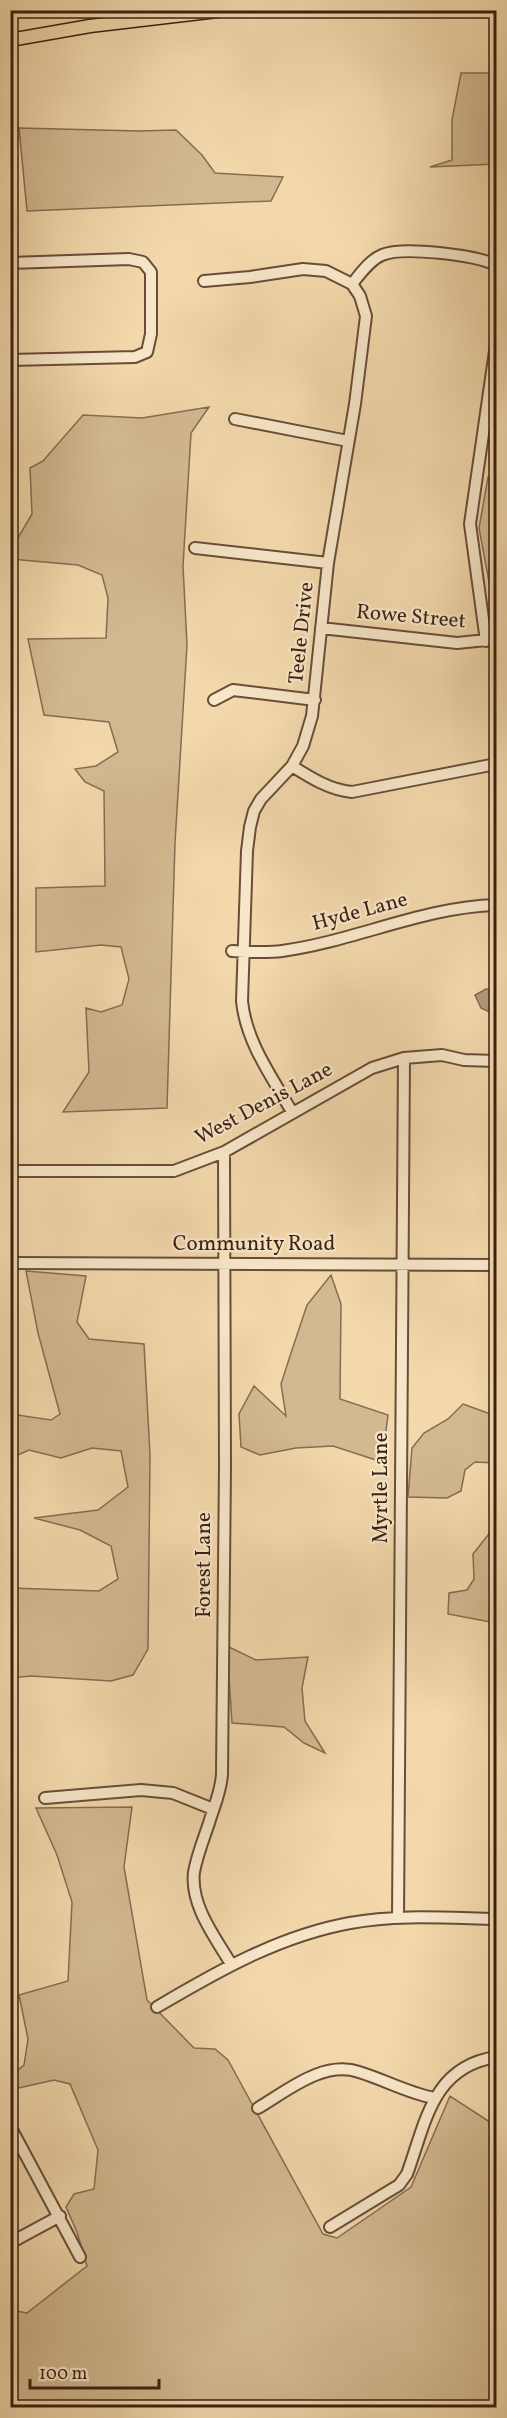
<svg xmlns="http://www.w3.org/2000/svg" width="507" height="2418" font-family="Vollkorn,serif">
	<style>
		.green { fill: #d3b991; stroke: #876c52; stroke-width: 1.5 }
		.water { fill: #b49977; stroke: #84684f; stroke-width: 1.5 }
		.lines { fill: none; stroke-linecap: round; stroke-linejoin: round }
		.minor-casing { stroke: #694d39; stroke-width: 14 }
		.major-casing { stroke: #3b1f13; stroke-width: 15 }
		.minor { stroke: #f7e6c8; stroke-width: 10 }
		.major { stroke: #f2d8ab; stroke-width: 12 }
		.labels { text-anchor: middle; dominant-baseline: central; stroke-width: 4.5; stroke-linejoin: round; paint-order: stroke }
		.street-label { font-size: 21px; fill: #3b1f13; stroke: #f7e6c8 }
	</style>
	<rect width="100%" height="100%" fill="#f2d8ab"/>
	<filter id="stains"><feTurbulence type="fractalNoise" baseFrequency=".00333" numOctaves="4"/><feColorMatrix values="0 0 0 0 .2 0 0 0 0 .09 0 0 0 0 .02 0 0 0 .5 -.17"/></filter>
	<radialGradient id="worn" r=".72"><stop offset=".6" stop-color="#630" stop-opacity="0"/><stop offset="1" stop-color="#630" stop-opacity=".3"/></radialGradient>
	<path class="green" d="M461 73H496V164L430 167 452 160V120Z
		M19 128 139 131 176 130 202 155 215 173 283 177 271 201 27 211Z
		M209 407 191 433 183 566 187 645 175 843 167 1108 63 1112 89 1072 86 1008 101 1012 122 1005 129 979 121 947 101 945 36 952V888L105 886 104 791 85 782 75 769 96 766 118 752 109 722 44 715 28 639 106 638 108 598 102 575 78 565 11 559V550L32 514 30 468 43 461 83 415 142 418Z
		M488 477 496 478V581L489 582 479 528Z
		M26 1271 86 1276 77 1322 89 1339 144 1344 150 1455 148 1649 133 1675 111 1681 31 1676 11 1678V1588L99 1591 118 1579 111 1546 80 1530 34 1518 98 1510 128 1487 121 1451 92 1448 61 1458 29 1450 11 1458V1414L51 1420 60 1414 38 1333Z
		M331 1275 341 1304 340 1399 388 1415 382 1462 333 1446 296 1448 260 1455 241 1447 239 1414 254 1386 286 1416 281 1384 291 1353 307 1305Z
		M463 1404 496 1416V1463L475 1462 465 1470 461 1491 447 1498 408 1497 412 1448 424 1433 448 1419Z
		M496 1525V1623L448 1614 449 1593 467 1590 474 1579 473 1554Z
		M227 1646 256 1660 308 1657 302 1688 305 1721 325 1753 304 1743 284 1727 232 1723Z
		M132 1807 124 1867 147 2000 194 2048 215 2049 228 2060 323 2234 337 2238 411 2187 450 2096 496 2126V2407H11V2310L27 2313 87 2266 77 2232 66 2207 74 2194 94 2189 98 2150 70 2084 54 2080 19 2088 11 2085V2076L24 2065 28 2039 19 1995 68 1981 72 1902 57 1855 36 1808Z"/>
	<path class="water" d="M486 989 496 990V1015L481 1008 475 995Z"/>
	<g class="lines">
		<g class="minor-casing">
			<path id="minor" d="M10 263 129 259 143 262 151 272V334L147 352 135 357 10 360
				M204 281 250 277 303 269 326 271 352 284 360 296 366 316 355 404 328 563 312 716 303 746 292 766 261 799 254 811 250 827 247 851 242 1001C246 1042 272 1077 292 1112
				M352 284C360 274 370 260 382 255 403 246 475 255 496 265
				M235 419 348 441
				M195 548 328 563
				M321 628 457 643 496 639
				M486 641 470 524 496 344
				M214 700 233 690 315 700
				M292 766C311 778 330 790 352 792L496 764
				M232 951C249 952 266 953 282 951 355 941 423 907 496 905
				M224 1152 225 1467 222 1774C221 1792 214 1806 209 1823 204 1838 197 1855 194 1872 190 1905 215 1937 231 1964
				M10 1171H174L224 1152 372 1068 404 1058 442 1055 464 1060 496 1061
				M10 1263 496 1265
				M45 1798 141 1790 173 1793 213 1809
				M398 1918 404 1058
				M157 2007C218 1971 279 1936 350 1923 398 1914 448 1918 496 1919
				M258 2108C287 2091 323 2060 359 2072 385 2080 408 2093 434 2098
				M10 2126 80 2257
				M330 2227 399 2185 407 2174C426 2122 432 2067 496 2057
				M10 2243 60 2216"/>
		</g>
		<g class="major-casing">
			<path id="major" d="M10 40 90 26 226 10"/>
		</g>
		<use href="#minor" class="minor"/>
		<use href="#major" class="major"/>
	</g>
	<g class="labels">
		<g class="street-label">
			<text transform="translate(411 617) rotate(5)">Rowe Street</text>
			<text transform="translate(302 633) rotate(-84)">Teele Drive</text>
			<text transform="translate(360 912) rotate(-15)">Hyde Lane</text>
			<text transform="translate(264 1104) rotate(-28)">West Denis Lane</text>
			<text x="254" y="1244">Community Road</text>
			<text transform="translate(381 1488) rotate(-90)">Myrtle Lane</text>
			<text transform="translate(204 1565) rotate(-90)">Forest Lane</text>
		</g>
	</g>
	<rect width="507" height="2418" fill="none" stroke="#f2d8ab" stroke-width="36"/>
	<rect x="12" y="12" width="483" height="2394" fill="none" stroke="#3b1f13" stroke-width="3"/>
	<rect x="18" y="18" width="471" height="2382" fill="none" stroke="#3b1f13" stroke-width="1.5"/>
	<path d="M30 2379v9h129v-9" fill="none" stroke="#3b1f13" stroke-width="3"/>
	<text x="39" y="2379" font-size="18" fill="#3b1f13" stroke="#f7e6c8" stroke-width="4.5" paint-order="stroke">100 m</text>
	<rect width="100%" height="100%" filter="url(#stains)"/>
	<rect width="100%" height="100%" fill="url(#worn)"/>
</svg>
